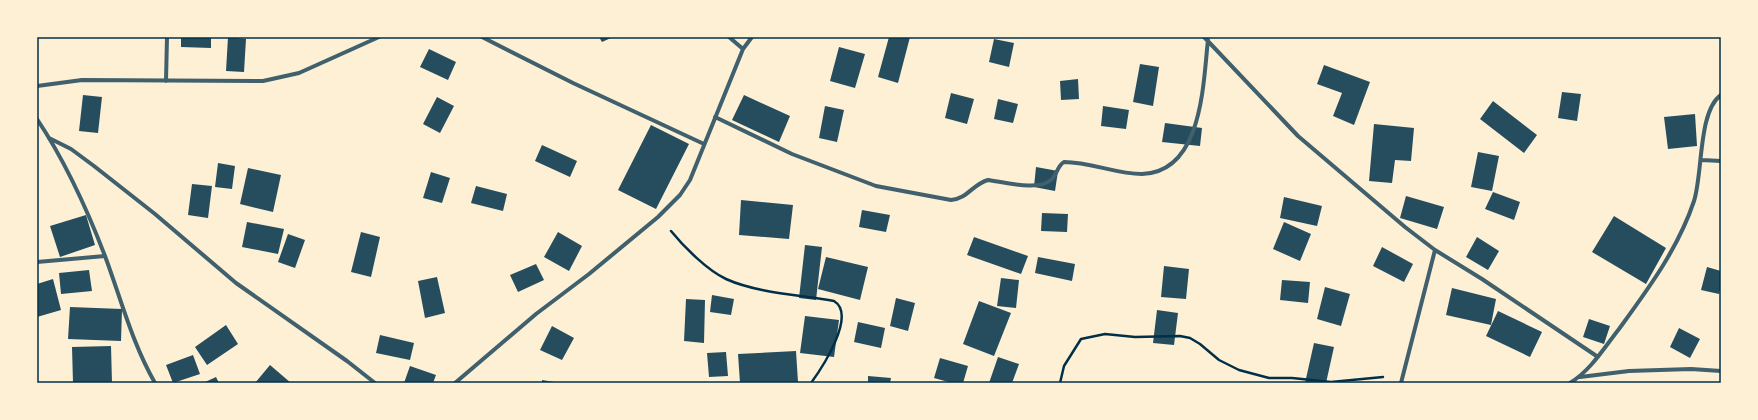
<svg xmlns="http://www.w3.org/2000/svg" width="1758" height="420" font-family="Ubuntu,sans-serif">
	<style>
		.building { fill: #264d5e }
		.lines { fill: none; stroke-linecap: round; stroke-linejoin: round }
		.path { stroke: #003049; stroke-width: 2.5 }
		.minor { stroke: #3f606c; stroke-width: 4 }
		.neatline { fill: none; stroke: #003049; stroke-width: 1.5 }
	</style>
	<rect width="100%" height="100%" fill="#fdf0d5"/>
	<path class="building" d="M181 37H211V48L181 47Z
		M228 37 246 39 244 72 226 71Z
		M599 37H613L602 42Z
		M889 37H910L898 83 878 77Z
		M994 39 1014 43 1009 67 989 62Z
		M839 47 865 54 855 88 830 81Z
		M429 49 456 62 448 80 420 67Z
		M1140 64 1159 67 1153 106 1133 102Z
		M1324 65 1370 82 1354 125 1333 116 1342 93 1317 84Z
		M1078 79 1079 99 1061 100 1060 81Z
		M1562 92 1581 94 1577 121 1558 118Z
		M951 93 974 99 967 124 945 118Z
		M83 95 102 97 98 133 79 131Z
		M744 95 790 116 779 142 732 120Z
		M437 97 454 106 440 133 423 124Z
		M998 99 1018 104 1013 123 994 119Z
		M1493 101 1537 135 1524 153 1480 119Z
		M825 106 844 110 837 142 819 138Z
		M1103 106 1129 110 1126 129 1101 126Z
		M1695 114 1697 146 1668 149 1664 117Z
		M1165 123 1202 128 1200 146 1162 142Z
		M1374 124 1414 128 1411 161 1395 160 1392 183 1369 181Z
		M651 125 689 144 656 209 618 190Z
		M542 145 577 161 570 177 535 161Z
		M1478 152 1499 156 1492 191 1471 187Z
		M218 163 235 166 232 189 215 187Z
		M1036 167 1058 171 1055 191 1034 187Z
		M248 168 281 175 273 212 240 204Z
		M431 172 450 178 442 203 423 198Z
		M192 184 212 186 208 218 188 215Z
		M476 186 507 194 503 211 471 203Z
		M1493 192 1520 202 1514 220 1485 209Z
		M1406 196 1444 207 1437 229 1400 218Z
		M1284 197 1322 206 1317 226 1280 218Z
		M741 200 793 205 789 239 739 235Z
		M862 210 890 215 886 232 859 227Z
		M1042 213 1068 214 1067 232 1041 231Z
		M86 215 95 245 60 257 50 226Z
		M1614 216 1666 248 1646 284 1592 252Z
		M247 222 284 229 278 254 242 247Z
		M1284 222 1311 234 1300 261 1273 249Z
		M361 232 380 237 371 277 351 272Z
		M558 232 582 246 569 271 544 257Z
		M288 234 305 240 295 268 278 262Z
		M974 237 1028 256 1021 274 967 255Z
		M1477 237 1499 251 1488 270 1466 257Z
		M805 245 822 247 816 300 799 298Z
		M1382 247 1413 264 1404 282 1373 266Z
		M826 257 868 267 860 300 818 289Z
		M1038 257 1075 264 1072 281 1035 273Z
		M536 264 544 280 518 292 510 275Z
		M1164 266 1189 269 1186 299 1161 297Z
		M1707 267 1721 271V286L1719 294 1701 290Z
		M89 270 92 291 61 294 59 273Z
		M437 277 445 313 425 318 418 281Z
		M1001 278 1019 280 1016 308 997 306Z
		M53 279 61 310 37 317V284Z
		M1282 280 1310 282 1308 303 1280 300Z
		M1325 287 1350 294 1341 326 1317 319Z
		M1452 288 1496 299 1491 325 1446 315Z
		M712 295 734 299 731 315 710 312Z
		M896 298 915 303 908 331 890 326Z
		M686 299 705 300 704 343 684 341Z
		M979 301 1011 313 994 356 963 344Z
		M70 307 122 309 121 341 68 339Z
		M1157 310 1178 313 1174 345 1153 343Z
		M1498 311 1542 332 1530 357 1486 336Z
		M805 316 839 320 834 357 800 353Z
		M1589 319 1610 326 1604 344 1583 337Z
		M858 322 885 328 881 348 854 342Z
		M226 325 238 344 207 365 195 347Z
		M552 326 574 338 562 360 540 350Z
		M1679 328 1700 339 1690 358 1670 347Z
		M380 335 414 343 410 360 376 353Z
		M1314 343 1334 347 1326 383H1305Z
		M111 346 112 383H73L72 347Z
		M796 351 798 382 740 383 738 354Z
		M726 352 728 376 709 377 707 353Z
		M193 355 200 374 173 383 166 365Z
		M998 357 1019 364 1012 383H989Z
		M940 358 968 366 963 383H952L934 378Z
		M270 365 291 383H255Z
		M410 366 436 375 433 383H404Z
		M868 376 891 378 890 383H868Z
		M216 377 219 383H203Z
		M542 380 554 382V383H542Z"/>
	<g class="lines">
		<path class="path" d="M671 231C684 247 707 270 726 279 757 293 800 295 834 301 857 315 822 368 811 383
			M1060 383 1064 366 1081 339 1105 334 1135 337 1180 336 1190 338 1200 344 1219 360 1239 370 1269 378H1292L1331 382 1383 377"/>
		<path class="minor" d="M482 37 573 83 704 144
			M729 37 743 49
			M1204 37 1298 136 1405 227 1435 250 1482 279 1598 357
			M166 81 167 37
			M37 86 82 80 263 81 299 73 379 37
			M715 117 792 154 876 186 951 200C967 199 973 184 988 180 1004 182 1040 192 1052 179 1057 174 1058 165 1064 162 1091 162 1116 174 1142 174 1203 172 1203 83 1208 40
			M37 119C65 161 87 209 105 256 121 299 132 343 155 383
			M49 138 71 149 94 166 155 214 236 283 347 361 375 383
			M1702 160 1721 161
			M37 262 105 256
			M1580 377 1629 371 1691 369 1721 371
			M455 383 536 314 589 274 658 217 680 195 690 180 743 49 752 37
			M1401 383 1435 250
			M1570 383C1591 370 1604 348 1619 329 1648 289 1678 249 1694 201 1703 173 1698 111 1721 95"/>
	</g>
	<rect width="1758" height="420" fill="none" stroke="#fdf0d5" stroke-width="76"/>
	<rect x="38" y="38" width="1682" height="344" class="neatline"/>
</svg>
